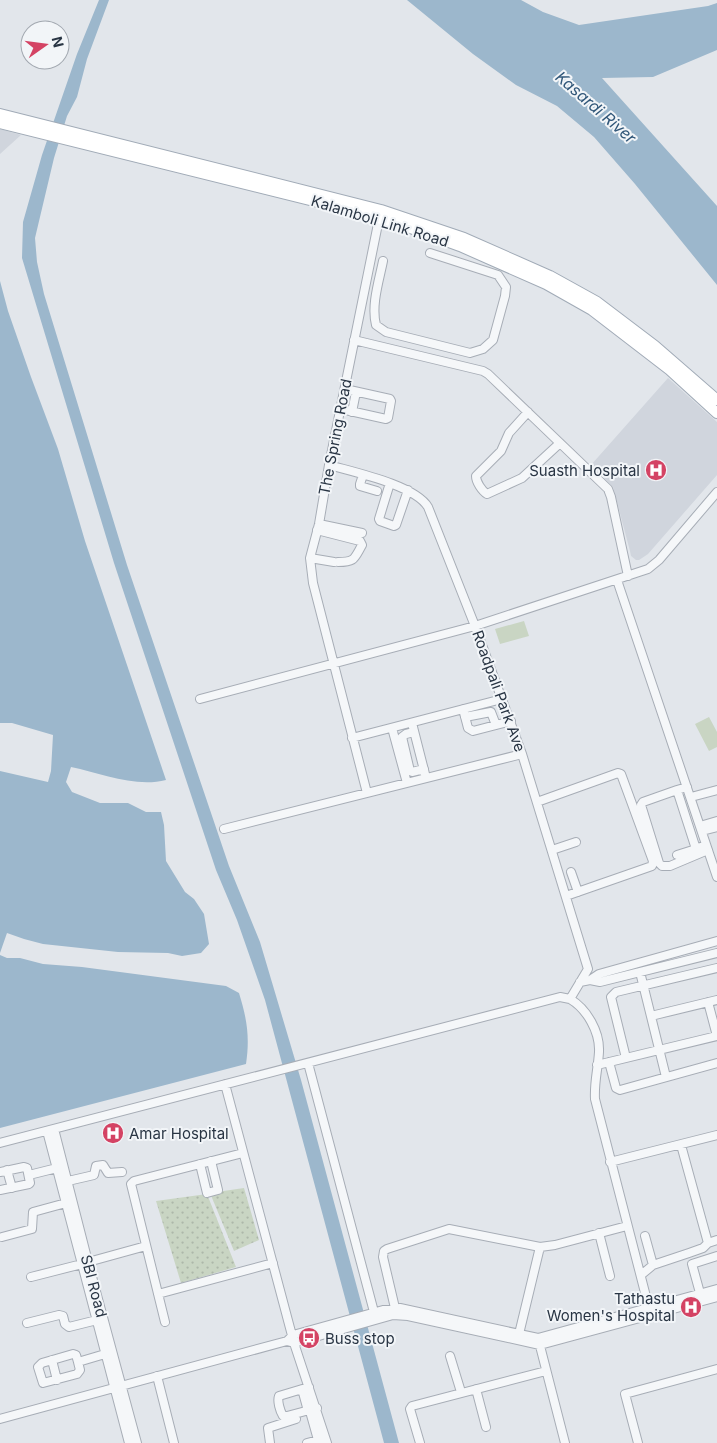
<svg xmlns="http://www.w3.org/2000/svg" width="717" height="1443" font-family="Inter,sans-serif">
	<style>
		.built { fill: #d0d5dd }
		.green { fill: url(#green-dots) }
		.pitch { fill: #c9d5c3 }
		.water { fill: #9cb7cc }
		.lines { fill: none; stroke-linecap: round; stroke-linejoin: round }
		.minor-casing { stroke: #a7adb6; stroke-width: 10 }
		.major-casing { stroke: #a1abb7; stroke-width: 12 }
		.minor { stroke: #f5f7f9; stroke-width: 8 }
		.major { stroke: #fff; stroke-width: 10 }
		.labels { text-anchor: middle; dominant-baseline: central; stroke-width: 4; stroke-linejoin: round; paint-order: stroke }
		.street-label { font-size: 15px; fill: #293544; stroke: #f2f5f8 }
		.poi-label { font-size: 15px; fill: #293544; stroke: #f2f5f8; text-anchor: end }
		.water-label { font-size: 16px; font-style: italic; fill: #315779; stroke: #f2f5f8 }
	</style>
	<defs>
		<pattern id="green-dots" width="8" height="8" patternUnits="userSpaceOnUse" patternTransform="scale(1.25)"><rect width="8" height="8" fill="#c9d5c3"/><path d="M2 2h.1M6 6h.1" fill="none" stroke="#adb7a9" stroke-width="1.8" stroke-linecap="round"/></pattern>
	</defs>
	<rect width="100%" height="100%" fill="#e2e6eb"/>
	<path class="built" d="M0 129 21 135 0 154Z
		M668 378 717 422V475L648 554 639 560H636L631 556 630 551 613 487 591 465Z"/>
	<path class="green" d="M244 1188 259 1240 234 1251 210 1193Z
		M207 1194 236 1267 181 1283 156 1201Z"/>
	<path class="pitch" d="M524 621 529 636 500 644 495 629Z
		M709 717 717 732V747L709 751 695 724Z"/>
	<path class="water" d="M99 0H109L87 59 77 97 67 116 54 158 35 238 37 262 44 294 127 565 229 866 260 942 301 1080 399 1443H384L265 1000 237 920 216 870 114 563 22 258 23 222 42 155 77 54Z
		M407 0H521L543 12 579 25 708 6 717 3V50L653 77 602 78 717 206V285L635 184 594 137 557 106 516 85 473 54Z
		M0 281 8 311 31 377 58 449 85 541 166 780C135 788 101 773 71 767L66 782 72 792 100 803H128L146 812H161L164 825 166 861 185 892 194 899 204 914 209 944 201 953 182 956 168 953 118 952 43 944 24 939 7 933 0 953V771L48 782 51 771 53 735 12 723H0Z
		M0 955 7 958H20L43 964 82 967 226 986 239 993C247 1019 250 1037 246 1064L0 1128Z"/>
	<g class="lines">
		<g class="minor-casing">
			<path id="minor" d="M383 261C379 281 371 305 376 325L386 332 470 353 483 349 493 340 505 296 506 287 498 275 430 253
				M354 340 483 371 488 374 608 489 611 497 628 576
				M341 409 386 419 388 418 391 401 390 399 345 389
				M352 412 356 392
				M528 412 509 433 501 451 476 476C476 482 482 491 487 494L522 478 560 443
				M363 475 360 484V486L377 491
				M390 483 379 519 380 521 394 526 396 525 408 490
				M319 524 362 533
				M317 530 360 541 362 545C354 559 355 562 338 562
				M310 558 334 562
				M617 580 717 877
				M200 699 475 626 648 569 659 560 717 492
				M463 709 468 728 473 731 511 721
				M465 717 491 712 496 725
				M413 727 425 774
				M392 728 407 783
				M414 732 406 734 402 737 410 771 412 772 424 769
				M352 738 502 699
				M687 787 677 790 696 849 706 845
				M677 790 643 802 641 805 659 863 662 866H670L708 850
				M367 793 313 583 310 558 319 524 329 465 380 214
				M691 797 717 790
				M537 802 618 773 621 774 653 861 652 866 566 896
				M700 826 717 821
				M224 829 522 754
				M702 831 717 827
				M552 850 576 842
				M677 855 696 849 698 853
				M571 872 578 892
				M640 972 666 1077
				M590 980 599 974 717 941
				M580 982 590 980 600 982 717 953
				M570 999C587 1009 600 1032 599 1052 598 1069 594 1082 595 1099L650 1312
				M651 1016 717 1000
				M626 1058 611 997 616 992 717 968
				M609 1062 616 1088 620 1090 717 1063
				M308 1063 374 1312
				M597 1065 717 1036 708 1002
				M225 1084 294 1343 327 1443
				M54 1129 88 1262 137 1443
				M47 1131 129 1443
				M0 1143 560 997 570 999 588 969 522 754 475 626 428 507C415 485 353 472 329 465
				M681 1145 708 1243
				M610 1162 717 1135
				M200 1164 207 1193 218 1190 211 1161
				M7 1170 12 1188
				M0 1172 24 1167 27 1168 30 1183 29 1184 0 1190
				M29 1175 57 1168
				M68 1181 94 1175 96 1166 103 1165 108 1173 122 1172
				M599 1233 610 1276
				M645 1236 653 1265
				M2 1237 32 1229 33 1212 66 1203
				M88 1262 146 1246
				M641 1275 653 1265 689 1253 703 1248 708 1243 717 1240
				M31 1277 82 1264
				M700 1293 692 1264 717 1256
				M158 1294 273 1263
				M395 1308 383 1257 384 1251 387 1249 449 1229 540 1247 555 1245 627 1226
				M165 1322 131 1184 134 1181 243 1153
				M27 1323 59 1315 63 1316 65 1324 69 1327 97 1320
				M519 1334 540 1247
				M287 1341 293 1335 383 1310 400 1308 538 1338 717 1289
				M539 1342 565 1443
				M450 1356 461 1392
				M52 1360 57 1380
				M78 1362 76 1355 73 1354 42 1363 38 1367 43 1383 77 1374 80 1370 78 1362 105 1354
				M157 1376 174 1443
				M309 1387 279 1396C277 1401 280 1411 283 1416H287L317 1408
				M302 1389 308 1411
				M476 1389 486 1427
				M311 1415 318 1440
				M0 1419 287 1341 294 1343 393 1315 408 1316 540 1345 717 1297
				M270 1443 268 1428 296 1419
				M307 1443 322 1439
				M420 1443 410 1409 412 1406 546 1371
				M638 1443 625 1394 717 1369"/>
		</g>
		<g class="major-casing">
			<path id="major" d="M0 114 381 210 464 238 550 276 597 302 655 346 717 400
				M0 123 350 210 408 227 460 246 546 284 592 310 670 370 717 413"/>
		</g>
		<use href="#minor" class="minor"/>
		<use href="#major" class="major"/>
	</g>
	<defs>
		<g id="hospital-disc" transform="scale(1.125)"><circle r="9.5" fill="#d44364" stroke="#f2f5f8"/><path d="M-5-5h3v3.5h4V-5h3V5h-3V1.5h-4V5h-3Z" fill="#fff"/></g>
		<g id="bus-disc" transform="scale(1.125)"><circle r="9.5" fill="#d44364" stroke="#f2f5f8"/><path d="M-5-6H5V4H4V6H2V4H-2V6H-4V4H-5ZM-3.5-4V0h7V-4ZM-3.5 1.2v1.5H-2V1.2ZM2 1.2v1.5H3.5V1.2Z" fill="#fff"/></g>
	</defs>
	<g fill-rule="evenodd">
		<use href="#hospital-disc" x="656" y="470"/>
		<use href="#hospital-disc" x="113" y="1133"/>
		<use href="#hospital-disc" x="691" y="1307"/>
		<use href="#bus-disc" x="309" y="1338"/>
	</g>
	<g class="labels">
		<g class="street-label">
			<text transform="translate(380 221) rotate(17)">Kalamboli Link Road</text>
			<text transform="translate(335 437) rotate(-79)">The Spring Road</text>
			<text transform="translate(499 691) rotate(70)">Roadpali Park Ave</text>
			<text transform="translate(94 1286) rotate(75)">SBI Road</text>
		</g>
		<g class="poi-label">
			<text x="640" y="470">Suasth Hospital</text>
			<text x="129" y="1133" text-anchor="start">Amar Hospital</text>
			<text x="675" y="1298">Tathastu<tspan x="675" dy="17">Women's Hospital</tspan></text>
			<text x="325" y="1338" text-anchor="start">Buss stop</text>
		</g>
		<g class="water-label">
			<text transform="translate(596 107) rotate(41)">Kasardi River</text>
		</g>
	</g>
	<g transform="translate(45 45) rotate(76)"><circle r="24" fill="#f2f5f8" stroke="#a2a8b0"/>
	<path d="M0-4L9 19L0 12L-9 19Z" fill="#d44364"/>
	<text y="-8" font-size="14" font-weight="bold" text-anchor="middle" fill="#293544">N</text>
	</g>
</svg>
